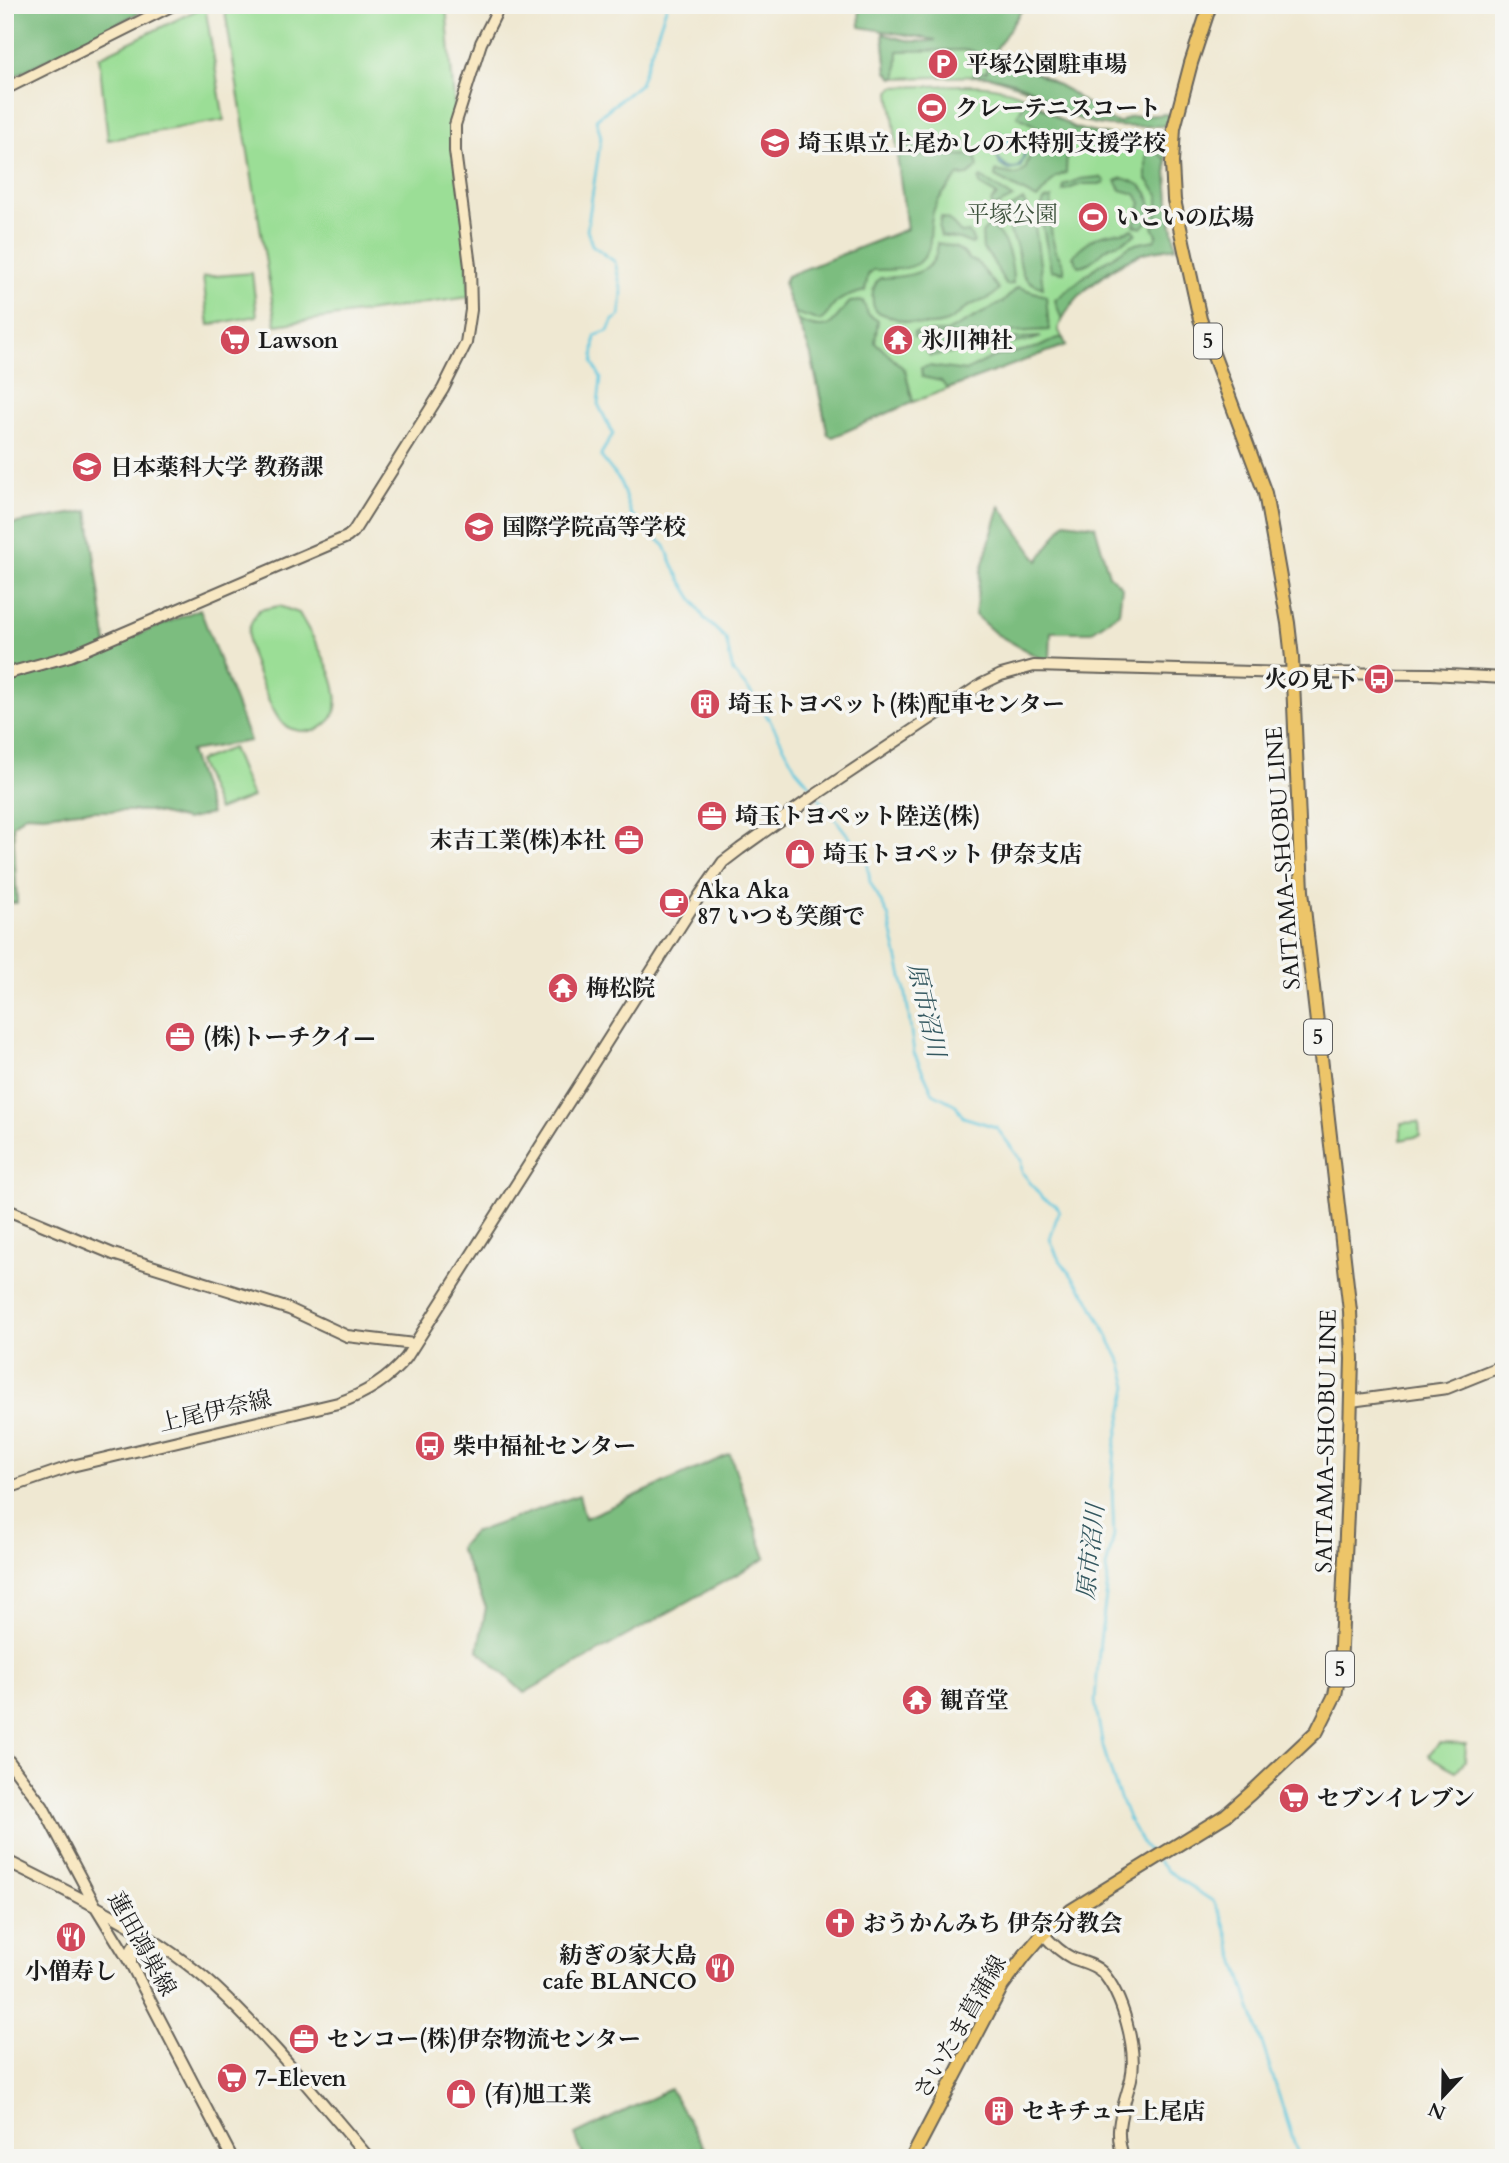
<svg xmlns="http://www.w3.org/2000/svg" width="1509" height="2163" font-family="Cardo,'Noto Serif JP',serif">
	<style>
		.green { fill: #9bde96; stroke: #5c7d59; stroke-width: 2 }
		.forest { fill: #7cbd7f; stroke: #4c6c4e; stroke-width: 2 }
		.water { fill: #61c7de; stroke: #3e727d; stroke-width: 2 }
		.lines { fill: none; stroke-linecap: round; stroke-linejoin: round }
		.stream { stroke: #61c7de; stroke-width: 2.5 }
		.secondary-casing { stroke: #66635c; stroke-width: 14 }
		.primary-casing { stroke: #66635c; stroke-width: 16 }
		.secondary { stroke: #f8e8c3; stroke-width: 10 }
		.primary { stroke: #edc569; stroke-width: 12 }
		.labels { text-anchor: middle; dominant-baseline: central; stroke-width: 7; stroke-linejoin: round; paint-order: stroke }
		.shield { fill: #f6f6f2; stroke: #5d5d5c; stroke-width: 2 }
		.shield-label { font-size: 21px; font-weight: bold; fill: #1c1c1c }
		.poi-label { font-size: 23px; font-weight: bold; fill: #1c1c1c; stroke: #f6f6f2; text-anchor: start }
		.park-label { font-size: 23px; fill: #425641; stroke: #f6f6f2 }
		.street-label { font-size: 23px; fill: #1c1c1c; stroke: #f6f6f2 }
		.water-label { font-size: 24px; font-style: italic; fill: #345860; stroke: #f6f6f2 }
	</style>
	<rect width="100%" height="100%" fill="#f6f6f2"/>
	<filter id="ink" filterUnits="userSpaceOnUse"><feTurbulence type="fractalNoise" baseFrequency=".0143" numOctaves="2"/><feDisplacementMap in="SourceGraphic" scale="14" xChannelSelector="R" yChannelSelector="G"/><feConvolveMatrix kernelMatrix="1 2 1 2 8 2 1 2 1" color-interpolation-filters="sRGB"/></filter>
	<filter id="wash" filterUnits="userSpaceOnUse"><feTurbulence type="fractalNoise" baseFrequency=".00686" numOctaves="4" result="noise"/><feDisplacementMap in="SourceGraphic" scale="28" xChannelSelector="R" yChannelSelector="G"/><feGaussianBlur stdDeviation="1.57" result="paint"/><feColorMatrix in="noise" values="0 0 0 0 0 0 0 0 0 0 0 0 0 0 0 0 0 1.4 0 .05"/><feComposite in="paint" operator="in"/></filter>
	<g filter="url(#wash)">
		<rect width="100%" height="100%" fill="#efe8d2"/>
		<path class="green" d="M224 5H446L470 297 276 325Z
			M205 6 224 120 108 140 99 57Z
			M883 33 897 39 1004 54 1069 91 1106 119 1119 123 1129 117 1169 114V120L1163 126H1116L1085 121 1072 116 1034 91 989 76 893 78 887 72Z
			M962 85C988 85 1011 88 1035 102 1049 110 1060 122 1076 128 1103 138 1133 135 1162 135L1167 140C1165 177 1169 211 1176 247L1142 253 1116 267 1075 298 1066 310 1058 329 1066 345 913 402 833 437 828 435 810 351 787 295 784 282 787 276 907 229 890 92 893 87Z
			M252 273 257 316 209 325 203 277Z
			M279 606 299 613C312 638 357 701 326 724 322 727 319 730 313 731 302 732 290 731 282 723 272 713 248 654 248 639 248 627 252 620 259 610Z
			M232 748 252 797 218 810 198 761Z
			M1419 1122 1420 1136 1401 1140V1123Z
			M1439 1743 1466 1744 1465 1761 1456 1771 1430 1757 1429 1754Z"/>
		<path class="forest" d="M5 5H154L5 81Z
			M859 5H1025L995 51 1069 91 1106 119 1119 123 1129 117 1169 114V120L1163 126C1133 126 1100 130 1072 116 1059 109 1048 99 1036 92 1017 81 995 76 973 75V72H987L986 57 970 50 898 51 897 78H893L887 72 883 33C900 40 918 44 936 40L860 27Z
			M1027 98 1074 128 1105 135 1102 141 1057 138 1017 116Z
			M1127 135H1162L1160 140 1141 143 1127 141Z
			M1035 140 1050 148 1067 150 1066 173 1056 177 1037 199 995 177 996 171 1017 175 1025 170Z
			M965 142 966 148H901L902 144Z
			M1158 149 1159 154 1166 159 1170 215 1176 247C1166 249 1154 250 1144 253 1116 261 1073 294 1062 321L1055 300 1096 267 1131 245 1155 240 1157 235 1153 227 1158 209V194L1146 178V150Z
			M975 155 978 167 968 175 958 176C950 187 940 194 935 207 930 217 931 230 930 240 928 272 897 270 873 270L868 275 865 291C855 294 843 296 836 303 830 309 828 316 820 321L795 313C790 302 781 288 787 276L907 229 897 156Z
			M981 177 1013 198 995 207 992 206 991 202 997 195 980 185 979 179Z
			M1100 177 1105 181 1104 184H1082L1063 191 1064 185 1080 179Z
			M1122 178C1129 180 1138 182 1143 188 1153 198 1154 220 1141 228L1134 225 1141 203 1136 194 1121 190 1116 181Z
			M1052 198C1049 214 1050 236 1056 251 1060 260 1065 262 1064 272L1051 270 1040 211 1044 200Z
			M1023 200 1035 226 1043 288C1015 278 1024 269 1016 245 1012 234 1006 225 999 216Z
			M941 217 949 220 961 233 969 232 974 242 972 244 959 239 941 236 939 228Z
			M989 225C1008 237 1013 263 1013 284L1006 285 991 258 983 249 982 233Z
			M1133 229 1136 233C1129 241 1120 242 1111 246 1099 252 1092 266 1078 266L1073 256C1082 245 1095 235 1111 233 1119 232 1124 233 1133 229Z
			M937 243C950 246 962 247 968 259L977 262 999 289C989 302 984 299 971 305 961 310 955 320 944 323 923 330 895 319 875 311 871 300 871 287 880 278 904 277 939 275 937 243Z
			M1018 287 1046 296 1049 330 915 337 914 332H947L1003 302Z
			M863 301 868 314 878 321 875 342 905 370 913 402 833 437 828 435 813 360 798 321C832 335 830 323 850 302Z
			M1041 337 1029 341 930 356 924 348 928 342Z
			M1058 338H1063L1066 345 947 389 941 381 922 377 921 368 929 366 966 371 991 358 1039 347Z
			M1000 506 1038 561 1065 522 1095 526 1109 575 1122 587 1119 613 1091 632H1051L1050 659 1047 662 996 634 975 615 980 574Z
			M88 511 107 647 200 609 250 741 190 751 211 814 186 820 149 811H79L43 815 26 814 13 825 17 903H5V525Z
			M730 1454 766 1558 524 1693 478 1650 486 1607 459 1548 472 1533 579 1495 585 1518Z
			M670 2089 710 2158H584L575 2135Z"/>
		<path class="water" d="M997 132H1000L1004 137 1008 134 1022 145 1025 156 1020 168 1009 170 1000 165 997 156C1002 162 1005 171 1018 167L1022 161 1024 152 1017 144 1010 143 1007 150 999 148 998 142 1001 139 996 136Z"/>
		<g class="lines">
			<path class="stream" d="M667 5 640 84 596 119 601 137 587 230 592 245 615 262 622 293 620 316 613 320 608 331 595 336 593 363 601 378 598 404 613 434 601 454 602 458 620 481 631 514 665 546 675 570 704 618 726 639 733 672 753 695 772 724 796 769 816 792
				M819 798 867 860 870 882 888 915 906 995 914 1053 933 1093 956 1105 963 1117 996 1127 1021 1160 1022 1172 1042 1198 1056 1205 1059 1210 1050 1239 1057 1256 1088 1298 1122 1364 1128 1386 1115 1447 1112 1487 1114 1535 1106 1568 1108 1581 1100 1641 1095 1701 1103 1747 1116 1788 1128 1818 1143 1845 1153 1856
				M1158 1861 1166 1870 1214 1902 1222 1918 1299 2158"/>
		</g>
	</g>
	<g filter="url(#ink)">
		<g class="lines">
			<g class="secondary-casing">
				<path id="secondary" d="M5 89 173 5
					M5 674 70 656 347 537 353 532 443 389 466 343 471 310 470 266 455 151V125L481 43 500 5
					M5 1209 113 1254 289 1309 347 1336 414 1344
					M1351 1401 1447 1388 1504 1365
					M5 1489 72 1466 338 1403C365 1394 387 1381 406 1358L700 895 723 862 740 849 817 794 982 684 1001 675 1034 666 1292 673 1431 674 1504 678
					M5 1756 43 1807 96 1907 131 1964 232 2158
					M5 1860C78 1897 154 1932 215 1987 271 2039 319 2100 369 2158
					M1043 1934C1052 1944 1060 1952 1072 1958 1082 1962 1094 1964 1102 1972 1122 1994 1138 2049 1131 2079 1124 2107 1112 2129 1124 2158
					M131 1963 132 1949 136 1943 155 1942"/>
			</g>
			<g class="primary-casing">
				<path id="primary" d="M912 2158 1002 1986 1025 1955 1043 1934 1072 1910 1226 1815 1251 1793 1317 1731 1335 1695 1340 1668 1349 1468 1352 1359 1350 1311 1302 891 1292 658 1288 623 1265 493 1200 319 1174 200 1172 163 1174 128 1191 63 1210 5"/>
			</g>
			<use href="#secondary" class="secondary"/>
			<use href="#primary" class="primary"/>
		</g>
	</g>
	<defs>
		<g id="parking-disc" transform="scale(1.575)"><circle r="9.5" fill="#d1495b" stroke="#f6f6f2"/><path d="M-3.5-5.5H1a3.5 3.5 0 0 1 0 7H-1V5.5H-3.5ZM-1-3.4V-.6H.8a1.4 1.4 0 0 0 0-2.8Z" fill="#fff"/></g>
		<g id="stadium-disc" transform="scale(1.575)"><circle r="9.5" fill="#d1495b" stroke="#f6f6f2"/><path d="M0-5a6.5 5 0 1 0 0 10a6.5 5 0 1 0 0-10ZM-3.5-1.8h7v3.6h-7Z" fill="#fff"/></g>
		<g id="school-disc" transform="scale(1.575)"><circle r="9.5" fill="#d1495b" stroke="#f6f6f2"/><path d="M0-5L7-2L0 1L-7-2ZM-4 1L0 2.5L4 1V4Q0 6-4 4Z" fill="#fff"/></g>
		<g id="supermarket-disc" transform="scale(1.575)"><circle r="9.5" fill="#d1495b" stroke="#f6f6f2"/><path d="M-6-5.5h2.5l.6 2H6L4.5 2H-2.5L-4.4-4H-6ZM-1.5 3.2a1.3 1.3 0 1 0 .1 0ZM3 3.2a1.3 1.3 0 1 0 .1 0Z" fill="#fff"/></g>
		<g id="temple-disc" transform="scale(1.575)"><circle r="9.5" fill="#d1495b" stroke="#f6f6f2"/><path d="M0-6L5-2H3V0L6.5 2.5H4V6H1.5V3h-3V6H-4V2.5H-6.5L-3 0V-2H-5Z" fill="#fff"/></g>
		<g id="university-disc" transform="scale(1.575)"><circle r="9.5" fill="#d1495b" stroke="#f6f6f2"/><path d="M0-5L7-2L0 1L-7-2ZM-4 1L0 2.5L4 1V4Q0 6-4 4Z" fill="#fff"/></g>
		<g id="bus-disc" transform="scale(1.575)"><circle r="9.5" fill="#d1495b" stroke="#f6f6f2"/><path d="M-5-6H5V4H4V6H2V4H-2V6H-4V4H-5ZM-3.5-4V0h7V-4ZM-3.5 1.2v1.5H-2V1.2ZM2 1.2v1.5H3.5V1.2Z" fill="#fff"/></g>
		<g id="building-disc" transform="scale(1.575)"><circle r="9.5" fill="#d1495b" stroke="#f6f6f2"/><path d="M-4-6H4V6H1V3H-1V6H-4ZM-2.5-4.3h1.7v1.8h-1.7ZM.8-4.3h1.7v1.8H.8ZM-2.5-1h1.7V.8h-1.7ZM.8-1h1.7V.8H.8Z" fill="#fff"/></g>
		<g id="office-disc" transform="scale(1.575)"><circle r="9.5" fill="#d1495b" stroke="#f6f6f2"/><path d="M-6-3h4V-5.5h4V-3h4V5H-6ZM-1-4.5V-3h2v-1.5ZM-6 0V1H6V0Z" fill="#fff"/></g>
		<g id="shop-disc" transform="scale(1.575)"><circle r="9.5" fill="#d1495b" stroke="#f6f6f2"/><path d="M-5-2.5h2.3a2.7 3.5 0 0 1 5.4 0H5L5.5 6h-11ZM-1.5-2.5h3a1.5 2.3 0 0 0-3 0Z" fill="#fff"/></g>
		<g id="cafe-disc" transform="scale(1.575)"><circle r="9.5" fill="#d1495b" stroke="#f6f6f2"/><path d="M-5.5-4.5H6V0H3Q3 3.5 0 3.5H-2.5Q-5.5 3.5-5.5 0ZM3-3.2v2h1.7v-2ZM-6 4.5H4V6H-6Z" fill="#fff"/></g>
		<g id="church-disc" transform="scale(1.575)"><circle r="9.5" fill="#d1495b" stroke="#f6f6f2"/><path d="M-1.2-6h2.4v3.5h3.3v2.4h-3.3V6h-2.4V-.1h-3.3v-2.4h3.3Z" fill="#fff"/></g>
		<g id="restaurant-disc" transform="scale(1.575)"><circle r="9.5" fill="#d1495b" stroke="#f6f6f2"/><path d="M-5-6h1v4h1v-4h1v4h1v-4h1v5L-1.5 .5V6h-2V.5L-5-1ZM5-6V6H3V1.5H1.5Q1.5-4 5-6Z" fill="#fff"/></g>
	</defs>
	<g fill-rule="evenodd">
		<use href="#parking-disc" x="943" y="64"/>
		<use href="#stadium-disc" x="932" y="108"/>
		<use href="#school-disc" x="775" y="143"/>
		<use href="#stadium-disc" x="1093" y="217"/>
		<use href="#supermarket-disc" x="235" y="340"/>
		<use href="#temple-disc" x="898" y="340"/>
		<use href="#university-disc" x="87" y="467"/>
		<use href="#school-disc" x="479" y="527"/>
		<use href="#bus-disc" x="1379" y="679"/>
		<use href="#building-disc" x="705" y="704"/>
		<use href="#office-disc" x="712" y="816"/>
		<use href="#office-disc" x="629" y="840"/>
		<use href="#shop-disc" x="800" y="854"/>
		<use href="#cafe-disc" x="674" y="903"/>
		<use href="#temple-disc" x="563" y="988"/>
		<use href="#office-disc" x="180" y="1037"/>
		<use href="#bus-disc" x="430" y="1446"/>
		<use href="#temple-disc" x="917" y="1700"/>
		<use href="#supermarket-disc" x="1294" y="1798"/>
		<use href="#church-disc" x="840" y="1923"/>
		<use href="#restaurant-disc" x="71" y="1937"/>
		<use href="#restaurant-disc" x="720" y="1968"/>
		<use href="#office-disc" x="304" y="2039"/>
		<use href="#supermarket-disc" x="232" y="2078"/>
		<use href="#shop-disc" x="461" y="2094"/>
		<use href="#building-disc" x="999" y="2111"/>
	</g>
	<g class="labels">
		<g class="shield">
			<rect x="1194" y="323.5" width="28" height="35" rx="5"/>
			<rect x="1304" y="1019.5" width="28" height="35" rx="5"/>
			<rect x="1326" y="1651.5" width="28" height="35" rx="5"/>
		</g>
		<g class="shield-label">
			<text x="1208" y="341">5</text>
			<text x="1318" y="1037">5</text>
			<text x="1340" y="1669">5</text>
		</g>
		<g class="poi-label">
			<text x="966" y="64">平塚公園駐車場</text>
			<text x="955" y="108">クレーテニスコート</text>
			<text x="798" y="143">埼玉県立上尾かしの木特別支援学校</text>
			<text x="1116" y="217">いこいの広場</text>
			<text x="258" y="340">Lawson</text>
			<text x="921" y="340">氷川神社</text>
			<text x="110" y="467">日本薬科大学 教務課</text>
			<text x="502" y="527">国際学院高等学校</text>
			<text x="1356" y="679" text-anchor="end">火の見下</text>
			<text x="728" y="704">埼玉トヨペット(株)配車センター</text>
			<text x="735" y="816">埼玉トヨペット陸送(株)</text>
			<text x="606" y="840" text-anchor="end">末吉工業(株)本社</text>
			<text x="823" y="854">埼玉トヨペット 伊奈支店</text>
			<text x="697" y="890">Aka Aka<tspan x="697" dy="26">87 いつも笑顔で</tspan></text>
			<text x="586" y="988">梅松院</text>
			<text x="203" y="1037">(株)トーチクイ―</text>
			<text x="453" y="1446">柴中福祉センター</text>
			<text x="940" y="1700">観音堂</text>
			<text x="1317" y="1798">セブンイレブン</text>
			<text x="863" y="1923">おうかんみち 伊奈分教会</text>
			<text x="697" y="1955" text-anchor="end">紡ぎの家大島<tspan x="697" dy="26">cafe BLANCO</tspan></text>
			<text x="71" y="1971" text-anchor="middle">小僧寿し</text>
			<text x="327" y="2039">センコー(株)伊奈物流センター</text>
			<text x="255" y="2078">7-Eleven</text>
			<text x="484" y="2094">(有)旭工業</text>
			<text x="1022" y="2111">セキチュー上尾店</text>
		</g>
		<g class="park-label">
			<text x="1012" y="214">平塚公園</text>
		</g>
		<g class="street-label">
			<text transform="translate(1283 858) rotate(-94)">SAITAMA-SHOBU LINE</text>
			<text transform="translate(215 1411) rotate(-13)">上尾伊奈線</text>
			<text transform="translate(1326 1441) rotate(-89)">SAITAMA-SHOBU LINE</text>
			<text transform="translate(142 1944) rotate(61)">蓮田鴻巣線</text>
			<text transform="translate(960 2027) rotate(-60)">さいたま菖蒲線</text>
		</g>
		<g class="water-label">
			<text transform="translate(926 1010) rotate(77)">原市沼川</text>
			<text transform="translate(1091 1552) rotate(-84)">原市沼川</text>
		</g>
	</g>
	<rect width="1509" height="2163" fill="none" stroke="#f6f6f2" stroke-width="28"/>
	<g transform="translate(1443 2096) rotate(202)" stroke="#f6f6f2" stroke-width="5" paint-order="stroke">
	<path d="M0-5L12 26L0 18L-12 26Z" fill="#1c1c1c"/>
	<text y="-10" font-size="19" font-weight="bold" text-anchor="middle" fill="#1c1c1c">N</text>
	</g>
</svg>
